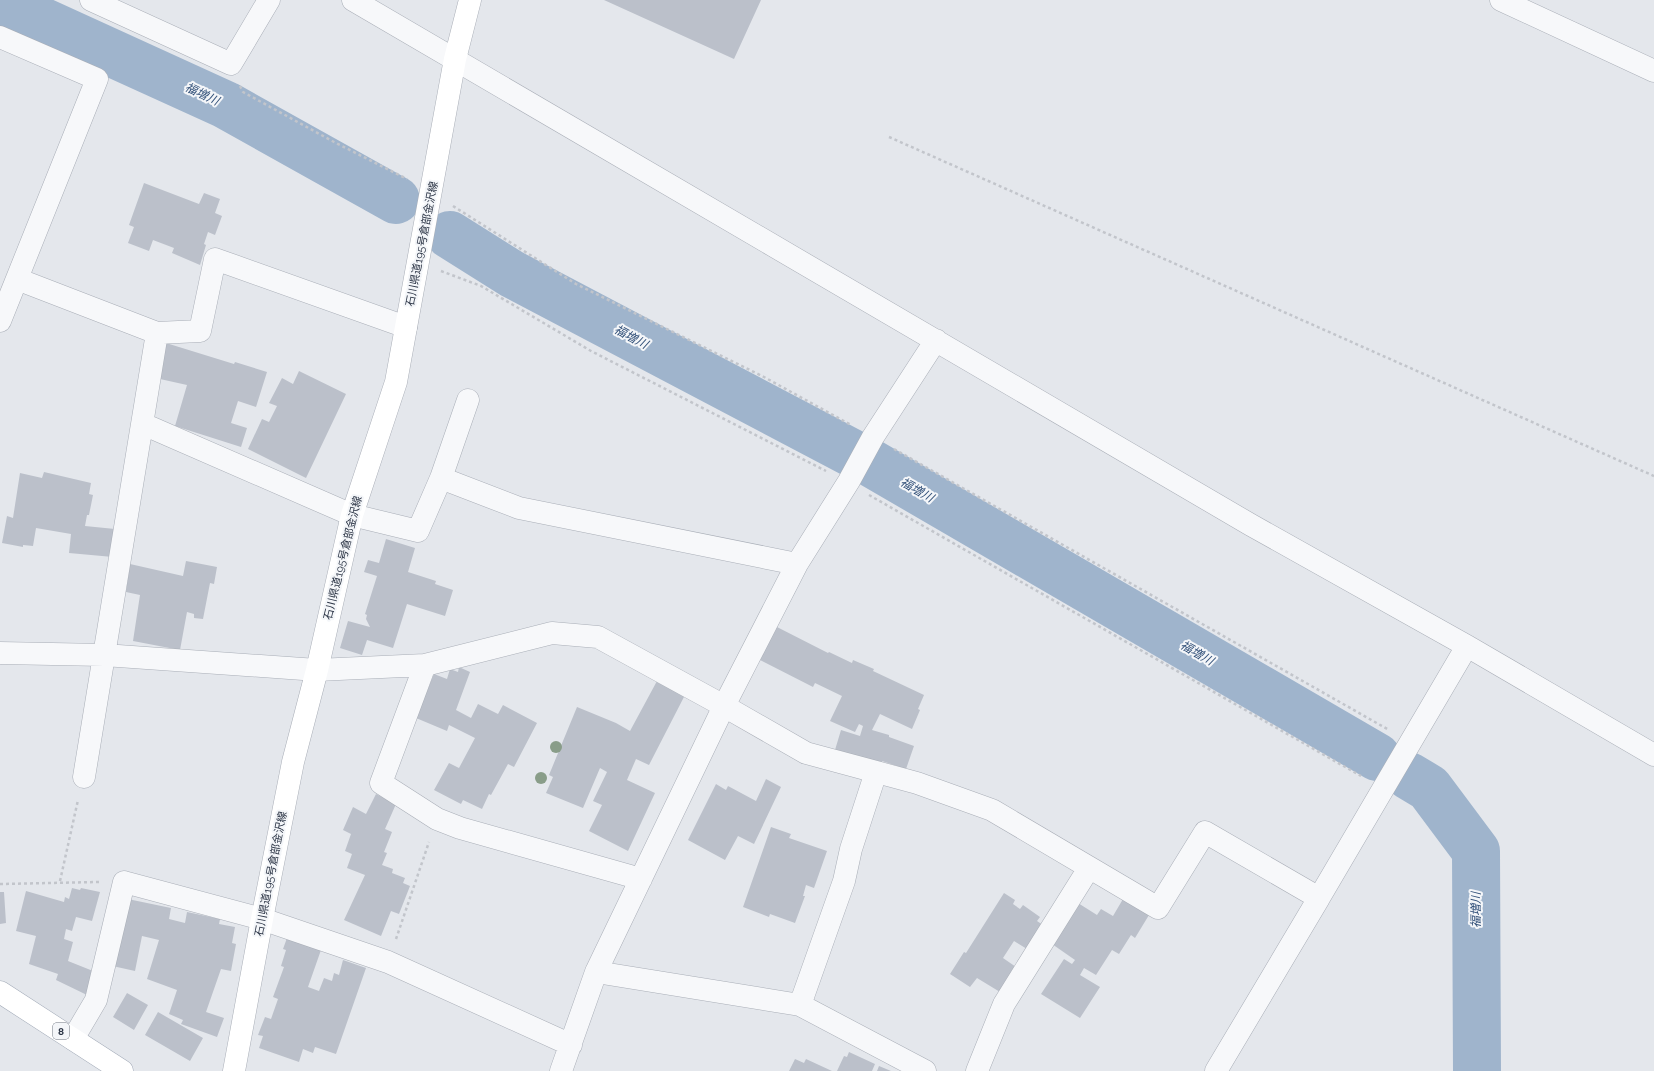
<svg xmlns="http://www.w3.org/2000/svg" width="1654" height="1071" font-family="Raleway,'Noto Sans JP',sans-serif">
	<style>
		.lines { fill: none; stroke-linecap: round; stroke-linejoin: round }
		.river { stroke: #9fb4cc; stroke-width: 48 }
		.building { fill: #bbc0ca }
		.street-casing { stroke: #a9aeb7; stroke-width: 23 }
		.secondary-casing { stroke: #a9aeb7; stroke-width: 23 }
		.primary-casing { stroke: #a3abb8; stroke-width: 23 }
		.path { stroke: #c2c5cb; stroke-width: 2.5; stroke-dasharray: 3 3; stroke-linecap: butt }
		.street { stroke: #f7f8fa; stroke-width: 22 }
		.secondary { stroke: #fff; stroke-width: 22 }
		.primary { stroke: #fff; stroke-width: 22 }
		.tree { fill: #899d89 }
		.labels { text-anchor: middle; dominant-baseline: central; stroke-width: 4; stroke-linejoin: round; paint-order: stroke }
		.shield { fill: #f4f6f9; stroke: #676e7b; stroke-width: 1 }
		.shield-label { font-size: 10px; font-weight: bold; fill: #2b3445 }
		.street-label { font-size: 11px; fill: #2b3445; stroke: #f4f6f9 }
		.water-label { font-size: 12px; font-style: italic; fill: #34527a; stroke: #f4f6f9 }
	</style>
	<rect width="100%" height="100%" fill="#e4e7ec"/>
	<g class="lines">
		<path class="river" d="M0 2 226 105 396 200
			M450 235 512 274 871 463 1377 757
			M1409 776 1429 788 1476 851 1477 1071"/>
	</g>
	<path class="building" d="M604 0H761L734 59Z
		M144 183 199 204 204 193 220 199 215 213 222 216 215 235 208 232 204 244 206 245 200 265 172 253 174 248 153 240 149 251 128 243 134 227 129 225Z
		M166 343 234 364 235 362 267 372 256 407 238 401 231 423 247 428 241 447 175 426 187 385 160 379Z
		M299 371 346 394 306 478 248 449 262 419 269 422 277 406 269 403 282 378 293 384Z
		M44 472 91 483 89 494 93 495 89 515H87L85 526 115 529 113 557 69 553 71 534 36 528 33 546 23 545V547L2 543 7 516 13 518 20 473 42 478Z
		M386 539 415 548 408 572 436 581 435 584 453 590 445 616 407 604 393 648 367 640 362 655 340 648 348 621 370 627 366 619 367 615 365 614 377 576 364 572 368 560 379 563Z
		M186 561 217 567 214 584 210 583 203 619 194 618V614L187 612 180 650 133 641 140 595 126 592 130 564 183 576Z
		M775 626 828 653 829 652 852 663 853 660 874 669 873 671 924 695 918 709 920 710 912 729 880 714 872 730 889 735V737L914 746 906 769 882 761 881 763 835 750 841 730 860 736 863 726 859 724 855 732 830 721 842 696 815 683 813 687 758 659Z
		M459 667 470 672 456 710 471 718 478 704 498 714 503 705 537 723 514 767 508 764 491 795 489 794 482 809 463 800 461 804 434 790 449 763 459 768 475 738 449 725 447 731 416 718 434 674 447 679 450 669 458 672Z
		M657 681 685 695 649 765 636 759 627 780 655 793 628 851 589 831 602 805 593 801 607 772 600 768 583 808 546 793 553 777 549 775 577 707 616 723 630 731Z
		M766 779 781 787 754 844 738 836 725 860 688 840 716 784 726 790 728 786 756 801Z
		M376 794 396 804 385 829 392 832 384 852 387 853 382 865 393 869 392 873 405 878 403 883 410 886 399 914 391 911 381 936 344 920 365 875 347 868 352 854 345 851 351 834 343 830 353 807 366 814Z
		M771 827 791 834 789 838 827 851 814 888 806 885 803 896H805L795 923 770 914 769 917 743 907Z
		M72 888 80 890 81 888 100 892 92 921 76 917 72 931 66 929 64 939 73 942 68 961 93 971 87 995 56 980 58 974 29 964 36 936 16 931 26 891 64 902 65 897 69 899Z
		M0 892H4L6 923 0 924Z
		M1004 893 1015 900 1013 904 1020 909 1023 905 1040 917 1037 921 1043 925 1027 949 1014 941 1003 958 1016 967 1000 992 977 978 970 987 950 974 964 952 966 953Z
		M123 898 171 908 169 919 185 923 187 912 220 919 219 924 235 927 232 943 236 944 231 971 221 969 206 1012 224 1018 217 1037 181 1024 183 1020 169 1014 177 990 147 979 159 940 142 936 135 971 108 965Z
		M1123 899 1149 915 1135 938 1131 935 1119 954 1112 950 1096 975 1084 968 1080 975 1100 987 1080 1018 1041 994 1064 959 1072 964 1075 960 1052 944 1078 903 1097 915 1101 909 1113 916Z
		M287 938 321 950 308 987 319 991 324 978 332 981 334 973 339 975 343 960 366 968 336 1054 315 1047 313 1053 303 1049 299 1062 259 1048 263 1036 258 1035 265 1017 271 1019 278 999 273 997 284 967 281 966 286 950 283 949Z
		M127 993 148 1005 134 1030 113 1017Z
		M158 1012 203 1038 190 1061 145 1035Z
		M849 1052 875 1064 872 1071H837L844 1056 847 1057Z
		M795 1059 804 1063 806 1059 832 1071H789Z
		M879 1066 891 1071H877Z"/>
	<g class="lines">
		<g class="street-casing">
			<path id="street" d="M91 0 231 64 269 0
				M353 0 1251 525 1467 646 1654 755
				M1501 0 1654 71
				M0 37 97 79 0 321
				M17 279 157 333 84 777
				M157 333 200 331 215 259 406 327
				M143 424 352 515 418 531 441 478 468 400
				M441 478 519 508 797 564
				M0 653 104 655 317 670 425 665 552 633 598 637 724 706 806 753 917 783 992 810 1158 908 1205 832 1319 898 1467 646
				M425 665 381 783 437 819 460 828 641 879
				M596 972 800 1005 925 1071
				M800 1005 844 881 851 849 876 772
				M73 1039 96 1000 124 882 262 919 388 962 571 1045
				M561 1071 596 972 724 706 797 564 849 481 873 437 936 340
				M977 1071 1004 1004 1089 868
				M1216 1071 1319 898"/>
		</g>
		<g class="secondary-casing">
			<path id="secondary" d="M234 1071 262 919 293 762 317 670 352 515 396 382 455 59 470 0"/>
		</g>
		<g class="primary-casing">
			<path id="primary" d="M0 992 122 1071"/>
		</g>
		<path class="path" d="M240 86 243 92 334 142 407 179
			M889 137 1654 476
			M453 206 576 284 764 377 851 425
			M441 271 481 286 591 351 826 471
			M894 449 1389 730
			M869 495 1361 776
			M60 881 78 800
			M0 884 99 882
			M396 939 429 842"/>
		<use href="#street" class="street"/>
		<use href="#secondary" class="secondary"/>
		<use href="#primary" class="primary"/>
	</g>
	<g class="tree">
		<circle cx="556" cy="747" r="6"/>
		<circle cx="541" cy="778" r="6"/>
	</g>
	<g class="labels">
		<rect class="shield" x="53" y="1023" width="16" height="16" rx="3"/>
		<g class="shield-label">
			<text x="61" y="1031">8</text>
		</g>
		<g class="street-label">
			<text transform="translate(422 244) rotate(-79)">石川県道195号倉部金沢線</text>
			<text transform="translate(343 558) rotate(-76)">石川県道195号倉部金沢線</text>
			<text transform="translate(271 874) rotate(-79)">石川県道195号倉部金沢線</text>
		</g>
		<g class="water-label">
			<text transform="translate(202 94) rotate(25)">福増川</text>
			<text transform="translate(631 337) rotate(28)">福増川</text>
			<text transform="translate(917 490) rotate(30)">福増川</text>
			<text transform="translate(1197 653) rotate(30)">福増川</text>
			<text transform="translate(1476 910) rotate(-90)">福増川</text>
		</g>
	</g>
</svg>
